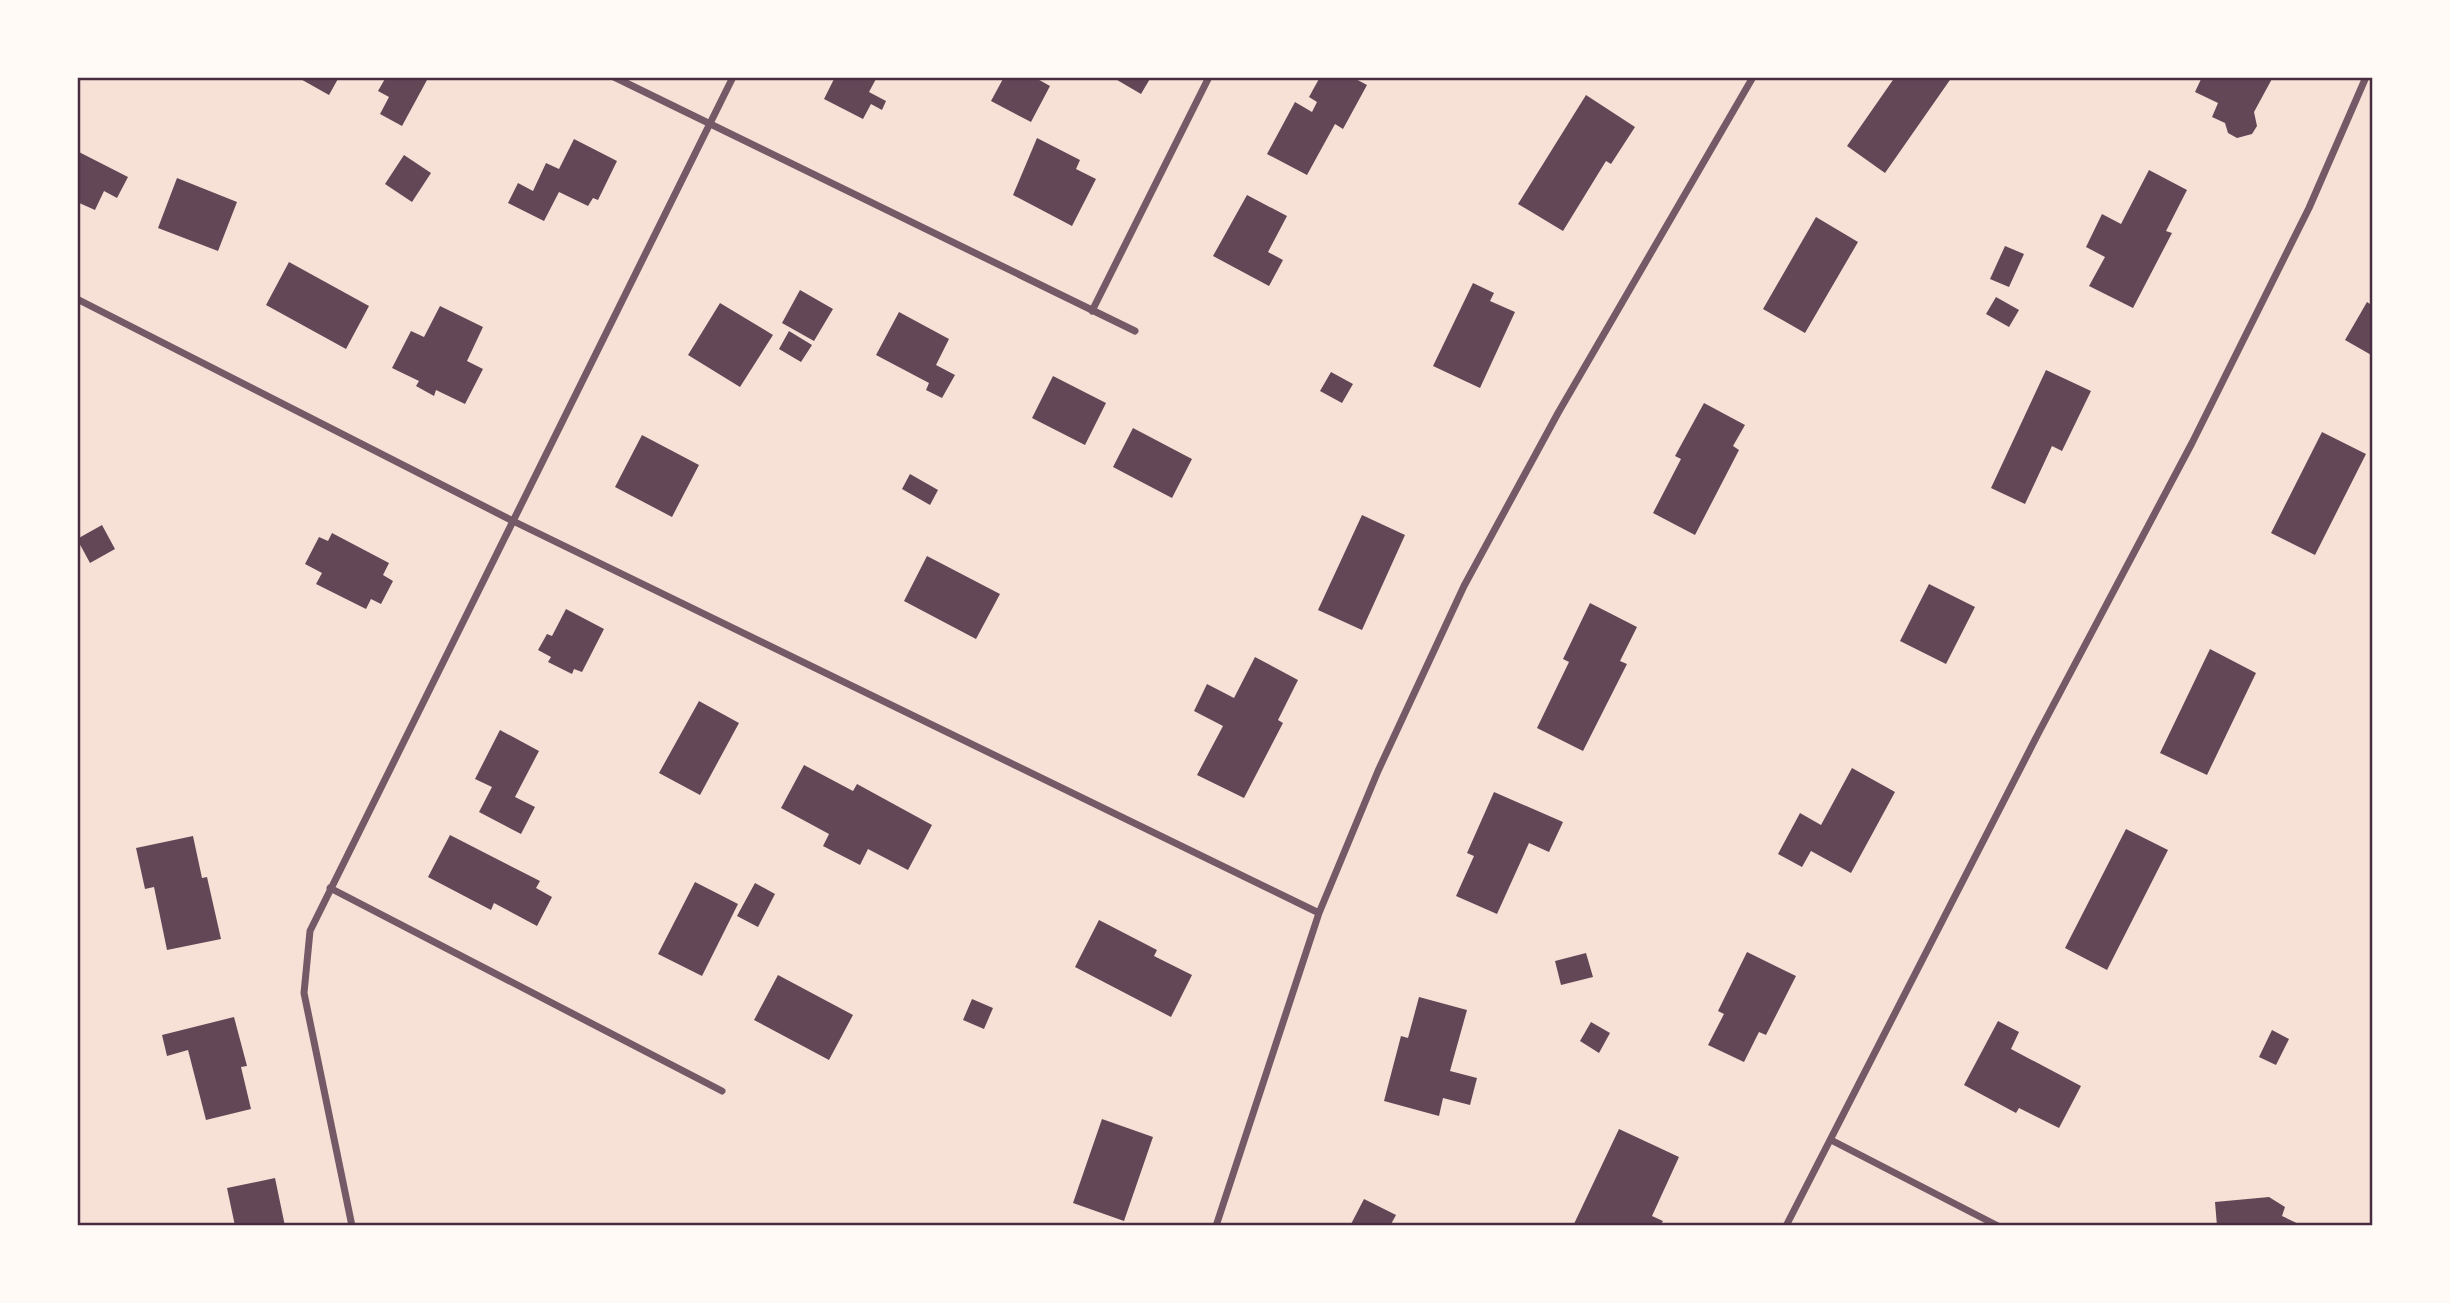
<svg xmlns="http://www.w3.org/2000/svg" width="2450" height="1303" font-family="Commissioner,sans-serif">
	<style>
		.building { fill: #644757 }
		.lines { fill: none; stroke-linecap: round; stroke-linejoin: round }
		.minor { stroke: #755966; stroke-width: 7 }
		.neatline { fill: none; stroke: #4a2c40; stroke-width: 2.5 }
	</style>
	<rect width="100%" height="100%" fill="#f7e1d7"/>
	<path class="building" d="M297 77H339L329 95Z
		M386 77H421L427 80 402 126 380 114 389 97 378 91Z
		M835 77H877L869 92 886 101 882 110 871 104 863 119 824 99Z
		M1004 77H1034L1050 86 1031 122 991 101Z
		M1112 77H1151L1141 94Z
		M1320 77H1352L1367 85 1343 129 1335 124 1307 175 1267 154 1295 102 1312 112 1317 102 1309 97Z
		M1895 77H1952L1885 173 1847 146Z
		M2202 77H2273L2254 112 2257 126 2252 134 2237 138 2228 133 2225 123 2212 117 2218 103 2195 92Z
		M1586 95 1635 127 1611 164 1606 161 1563 231 1518 204Z
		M1037 138 1080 160 1076 169 1096 179 1072 226 1013 195Z
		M574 139 617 161 598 200 593 198 588 206 559 192 544 221 508 203 518 183 533 191 546 163 559 169Z
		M77 151 128 177 117 198 104 191 95 210 77 202Z
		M404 155 431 173 412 202 385 184Z
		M2149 170 2187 190 2166 231 2172 233 2133 308 2089 286 2105 257 2086 247 2102 214 2121 224Z
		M177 178 237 202 218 251 158 228Z
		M1247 195 1287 216 1268 252 1283 260 1269 286 1213 256Z
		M1816 217 1858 242 1805 333 1763 309Z
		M2005 246 2024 254 2009 287 1990 279Z
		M289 262 369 306 346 349 266 305Z
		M1473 283 1494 293 1490 301 1515 312 1480 388 1433 366Z
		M800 290 833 309 814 341 782 323Z
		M1996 297 2019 310 2009 327 1986 314Z
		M2367 302 2373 306V356L2345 340Z
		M720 303 773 335 740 387 688 355Z
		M440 306 483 327 467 361 483 369 465 404 436 390 434 396 416 386 419 381 392 368 411 331 424 337Z
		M899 312 949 339 936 365 955 375 942 398 926 390 929 383 876 355Z
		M789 331 812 345 801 362 779 349Z
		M2046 370 2091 391 2062 451 2052 446 2025 504 1991 488Z
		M1331 372 1353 384 1342 403 1320 391Z
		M1053 376 1106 403 1085 445 1032 418Z
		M1704 403 1745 425 1733 446 1739 450 1695 535 1653 513 1681 459 1675 456Z
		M1133 428 1192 459 1172 498 1113 467Z
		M2322 432 2366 454 2315 555 2271 533Z
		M642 435 699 465 672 517 615 487Z
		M910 474 938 490 930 505 902 489Z
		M1362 515 1405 535 1362 630 1318 610Z
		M102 525 115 549 90 563 77 539Z
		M332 533 389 563 383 575 393 581 381 604 371 599 366 609 316 584 322 573 305 564 319 537 328 541Z
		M927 556 1000 594 976 639 904 601Z
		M1929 584 1975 607 1946 664 1900 641Z
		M1590 603 1637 627 1620 661 1627 664 1583 751 1537 728 1569 662 1563 659Z
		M566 609 604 629 582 672 574 669 572 674 548 662 551 657 538 650 547 634 552 636Z
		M2210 649 2256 673 2207 775 2160 753Z
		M1255 657 1298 680 1278 720 1283 723 1244 798 1197 775 1223 726 1194 711 1207 684 1234 698Z
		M699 701 739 723 700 795 659 773Z
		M500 730 539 751 515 797 535 807 521 834 479 812 492 787 475 779Z
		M804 765 853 791 857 784 932 825 908 870 868 849 860 865 823 846 829 834 781 808Z
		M1852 768 1895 792 1851 873 1811 851 1802 867 1778 854 1800 813 1821 825Z
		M1494 792 1563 822 1549 852 1529 843 1497 914 1456 896 1474 856 1467 853Z
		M2126 829 2168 850 2107 970 2065 948Z
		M450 835 540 881 536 888 552 897 537 926 494 903 491 910 428 877Z
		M193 836 202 878 207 877 221 939 167 950 154 887 145 889 136 848Z
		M695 882 738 904 702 976 658 954Z
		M755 883 775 894 758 927 737 916Z
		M1099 920 1157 950 1154 956 1192 975 1171 1017 1075 967Z
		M1747 952 1796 976 1766 1035 1759 1032 1744 1062 1708 1045 1724 1014 1718 1011Z
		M1586 953 1593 977 1561 985 1555 961Z
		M778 975 853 1015 829 1060 754 1020Z
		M1419 997 1467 1010 1450 1071 1477 1078 1470 1105 1443 1098 1439 1116 1384 1101 1401 1036 1408 1038Z
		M972 999 993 1008 984 1029 963 1020Z
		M234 1017 247 1066 241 1067 251 1109 206 1120 188 1050 167 1056 162 1035Z
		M1998 1021 2019 1032 2011 1049 2081 1086 2059 1128 2019 1108 2016 1113 1964 1085Z
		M1591 1022 1610 1033 1599 1053 1580 1041Z
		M2272 1030 2289 1039 2276 1065 2259 1057Z
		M1102 1119 1153 1137 1124 1221 1073 1203Z
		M1619 1129 1679 1157 1652 1216 1663 1221 1660 1226H1573Z
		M275 1178 285 1226H235L227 1188Z
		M2269 1197 2285 1207 2282 1216 2303 1226H2217L2215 1202Z
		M1364 1199 1396 1215 1390 1226H1350Z"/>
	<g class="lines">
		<path class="minor" d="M614 77 1135 331
			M77 299 513 521 1319 913
			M1092 311 1209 77
			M330 888 722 1091
			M1831 1140 1998 1226
			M352 1226 304 993 310 931 733 77
			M1216 1226 1319 913 1378 771 1464 586 1558 413 1753 77
			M1786 1226 2039 732 2192 443 2309 208 2366 77"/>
	</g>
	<rect width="2450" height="1303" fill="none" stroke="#fffaf5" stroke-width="158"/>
	<rect x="79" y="79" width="2292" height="1145" class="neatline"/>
</svg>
